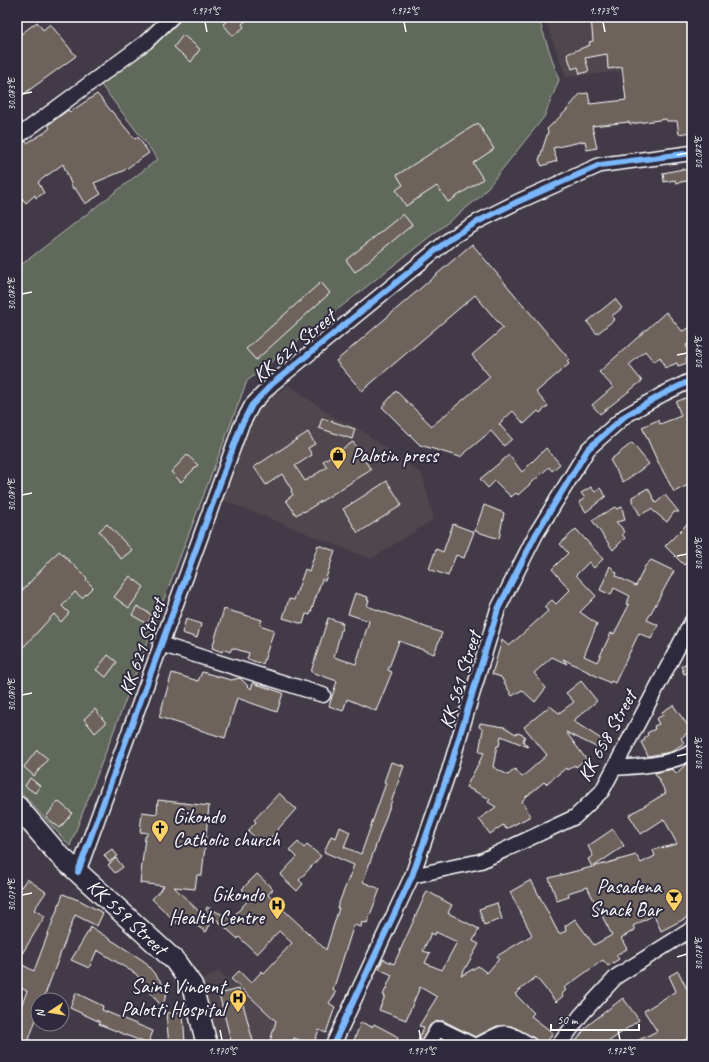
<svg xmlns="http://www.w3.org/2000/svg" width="709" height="1062" font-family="Caveat,sans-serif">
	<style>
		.built { fill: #4f474e }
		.green { fill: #60695c; stroke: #b0b4ae }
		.building { fill: #6e625d; stroke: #fff; fill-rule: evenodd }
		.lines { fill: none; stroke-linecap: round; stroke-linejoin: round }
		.minor-casing { stroke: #fff; stroke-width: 17 }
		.secondary-casing { stroke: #fff; stroke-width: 23 }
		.minor { stroke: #2f2a3d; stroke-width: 14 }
		.secondary { stroke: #2f2a3d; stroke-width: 20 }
		.cycleway-casing { stroke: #2f2a3d; stroke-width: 8 }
		.cycleway { stroke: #7ab7fb; stroke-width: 6 }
		.ticks { fill: none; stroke: #fff; stroke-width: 1.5 }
		.labels { text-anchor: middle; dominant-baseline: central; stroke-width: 4; stroke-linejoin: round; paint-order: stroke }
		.street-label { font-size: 20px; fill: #fff; stroke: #2f2a3d }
		.poi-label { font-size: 20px; fill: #fff; stroke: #2f2a3d; text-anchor: end }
		.neatline { fill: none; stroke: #fff; stroke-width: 1.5 }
		.ticks-label { font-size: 10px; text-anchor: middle; fill: #fff }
	</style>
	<rect width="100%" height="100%" fill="#423b47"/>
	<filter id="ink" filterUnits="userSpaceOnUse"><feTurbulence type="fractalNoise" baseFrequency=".025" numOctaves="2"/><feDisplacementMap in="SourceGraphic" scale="8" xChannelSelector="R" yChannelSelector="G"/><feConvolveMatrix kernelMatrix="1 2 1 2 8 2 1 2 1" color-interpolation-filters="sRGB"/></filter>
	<g filter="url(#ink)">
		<path class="built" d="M544 17H692V64L566 77Z
			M289 385 335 418 356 427 422 474 434 519 371 559 218 498 248 413Z
			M219 971 303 1045H219L201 981Z"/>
		<path class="green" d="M180 17H538L559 80 544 117 480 197 247 381 70 846 17 788V268L158 159 98 81Z"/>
		<path class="building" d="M232 17H251L242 24 244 27 233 36 223 24Z
			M591 17H692V132L679 134 677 121H667L666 119 630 124 629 122 592 126 597 148 587 150 585 141 553 148 557 161 542 166 539 160 548 132 547 129 565 112 580 94 588 93 590 104 626 100 622 67 608 69 607 54 585 58 589 71 580 74 578 67 572 69 567 54 590 45 589 42 593 41Z
			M37 22 43 30 50 24 76 56 17 99V37Z
			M183 35 200 49 191 62 174 47Z
			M97 94 135 139 138 137 149 153 123 171 94 183 101 194 85 204 75 188 73 189 63 164 38 182 44 193 36 198 35 195 26 203 22 198 17 203V145L26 141 27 143 44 133 50 128 48 125 68 110 70 112Z
			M478 123 494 149 473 163 483 179 448 202 437 186 406 206 396 190 403 185 397 175Z
			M683 169V170L692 169V180L676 183 675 180 664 182 663 173Z
			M403 214 412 225 355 272 346 260Z
			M472 244 569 359 567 361 569 364 536 392 548 406 540 413 538 411 524 424 513 411 499 424 512 439 504 446 491 431 460 457 420 445 382 407 396 391 432 426 490 377 472 355 503 328 475 295 362 391 336 361Z
			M321 282 330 293 256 360 246 349Z
			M615 299 622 308 612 316 615 319 597 334 587 322Z
			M666 312 682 331 692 327V342L686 345 690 357 686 359 687 363 678 366 677 363 665 368 660 357 654 362 645 351 629 365 642 381 600 414 592 405 613 387 599 372Z
			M692 395V483L674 492 656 458 642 427 658 420 660 424 681 416 676 402Z
			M322 418 355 429 352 439 319 428Z
			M308 432 315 444 308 448 312 455 295 466 305 481 327 467 323 461 353 442 371 470 304 512 303 511 296 515 286 500 293 495 291 491 292 490 282 474 266 485 254 467Z
			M632 443 649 464 623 482 610 460Z
			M546 448 560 464 552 471 549 467 518 495 516 493 511 497 495 481 488 488 480 479 509 455 522 472Z
			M187 455 198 465 181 482 171 472Z
			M387 481 402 505 358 533 343 509Z
			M591 487 595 492 600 488 606 496 586 512 579 502 585 498 581 493Z
			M648 488 656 503 665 495 679 512H674L667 522 651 509 640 515 632 501V497Z
			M484 505 504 513 499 539 475 531Z
			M615 507 617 509 622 507 625 520 616 522 622 528 624 533 622 534 625 538 613 550 592 520Z
			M692 519V558L684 565 665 546Z
			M107 524 132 550 121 559 99 531Z
			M453 524 474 532 464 558 456 555 448 576 429 569 436 549 443 552Z
			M576 529 603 559 594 568 589 562 576 575 596 596 580 612 597 624 584 656 597 662 611 633 614 634 629 605 626 604 630 596 614 588 611 595 600 590 610 566 617 573 616 576 636 586 645 566 651 560 674 571 647 620 658 625 651 639 639 633 615 683 611 681 610 683 563 659 567 664 552 657 534 673 546 688 535 702 522 690 512 696 501 677 492 674 502 640 509 646 548 611 544 607 552 600 556 604 570 590 552 569 568 553 560 544Z
			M318 545 335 551 325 581 322 579 310 615 306 614 303 624 283 618 289 599 294 600 305 569 309 571Z
			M59 551 87 578 86 580 93 587 82 598 75 592 62 606 69 613 61 622 54 614 17 654V596Z
			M130 576 144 587 129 608 114 597Z
			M355 593 368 597 367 600H369L367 606 442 633 434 654 399 641 388 670 392 672 376 711 347 699 343 711 329 706 337 681 311 672 328 618 343 623 334 657 356 664 369 621 348 614Z
			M137 606 152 615 147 624 132 615Z
			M224 609 262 620 260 625 274 630 263 664 247 659 249 653 232 648 230 652 223 649 222 652 212 648Z
			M186 619 201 624 197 638 182 633Z
			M108 655 117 662 106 677 96 670Z
			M692 661V671L684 674 681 666Z
			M202 672 231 680 240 678 251 689 253 683 283 693 277 712 237 698 225 738 159 717 172 673 198 681Z
			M581 681 597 701 573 721 606 742 602 750 566 732 586 759 576 767 575 765 567 770 566 768 546 784 544 782 527 796 522 801 531 816 506 829 503 825 490 834 479 819 496 807 488 802 490 799 466 787 484 753 479 752 483 729 479 727 480 723 504 727 516 734 518 733 525 736 523 741 528 747 501 736 499 746H497L493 767 508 775 515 769 522 777 547 755 524 727 550 706 559 713 574 702 566 693Z
			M673 705 691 730 681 738 684 743 671 752 648 756 641 742 645 740 644 738 648 735 647 733 655 729 654 726 659 724 656 719 663 715 662 712Z
			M95 709 106 723 95 733 84 719Z
			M37 750 48 759 34 776 24 767Z
			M692 761V915L661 931 654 915 633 926 635 930 621 938 627 949 616 955 619 959 608 966 603 960 564 988 566 990 562 994 563 996 556 1002 536 977 515 994 534 1013 531 1016 553 1033 545 1045H538L534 1038 511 1026H497L475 1037 444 1021H438L430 1025 420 1045H416L424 1027 419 1026 437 997 420 987 406 1020 379 1010 385 996 383 995 392 975 379 969 383 959 394 964 427 891 452 905 448 913 479 929 473 941 479 944 461 976 478 966 487 973 499 959 497 956 532 935 510 892 531 880 559 934 566 931 565 926 575 919 594 945 612 935 587 887 568 893 569 897 557 901 549 878 592 867 588 859 593 856 588 846 613 829 624 846 593 867 636 855 641 863 655 856 653 850 677 844 664 819 641 834 629 815 666 793 655 773 673 769 676 774 686 764ZM436 932 457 942 442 970 425 963 430 953 423 951 431 933 435 935Z
			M391 762 404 766 363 882 380 889 367 923 362 922 361 927 354 925 350 937 333 990 336 993 329 1003 335 1007 326 1033 319 1030 313 1045 294 1038 292 1045H269L276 1021 231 979 239 971 251 983 262 971 264 973 292 943 279 931 257 954 239 937 238 939 206 910 207 907 231 919 251 897 242 889 257 874 273 889 268 895 326 950 339 908H337L354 865 324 852 331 836 336 838 340 827 350 832 344 847 361 854 386 783 384 782Z
			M30 778 40 786 35 793 25 786Z
			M279 793 296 809 264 845 248 831 256 822 254 820Z
			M158 800 209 806 202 875H197L195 889 174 887 211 923 206 932 185 918 179 925 152 899 164 886 140 883 145 837 148 833 140 832 142 812 157 814Z
			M58 801 72 813 60 828 46 817Z
			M298 842 304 848 307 845 321 856 299 880 303 884 297 891 280 875 297 857 290 850Z
			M112 849 118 856 109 862 104 855Z
			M116 858 123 867 115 873 108 865Z
			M27 879 46 892 34 910 45 916 17 962V885L21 887Z
			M63 894 81 901 103 913 97 926 75 915 43 1000H38V1014L27 1045H17V1017L27 991 17 986V962L34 971Z
			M497 903 502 919 484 925 479 909Z
			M91 927 144 961 168 990 162 1007 136 974 97 950 89 968 71 960Z
			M678 971 687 989 692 986V1035L677 1045H629L657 1031 644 1011 676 991 669 976Z
			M239 989 254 1045H232L219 994Z
			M76 993 103 1006 102 1010 153 1031 148 1044 99 1024 100 1022 70 1008Z
			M623 998 639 1020 604 1045H573L588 1025Z
			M183 1012 185 1043 169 1045 166 1013Z
			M361 1022 372 1027 374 1024 393 1034 398 1037 395 1045H359L353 1043Z"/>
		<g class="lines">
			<g class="minor-casing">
				<path id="minor" d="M17 137 146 42 172 17
					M160 644 323 695
					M614 768C640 766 669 765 692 752
					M78 872 241 426 252 405 272 384 452 237 479 221 517 202 600 165 692 153
					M412 876 481 861 575 817 602 791 692 621
					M333 1045 412 876 449 771 498 609 536 534 588 449 625 416 663 394 692 380
					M428 1045 437 1030 440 1029 473 1045
					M478 1045C506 1032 501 1027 530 1045
					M559 1045 581 1015 617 976 692 929"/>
			</g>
			<g class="secondary-casing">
				<path id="secondary" d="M17 806 58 854 175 961 192 985 207 1045"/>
			</g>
			<use href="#minor" class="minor"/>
			<use href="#secondary" class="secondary"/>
			<g class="cycleway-casing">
				<path id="cycleway" d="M78 872 241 426 252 405 272 384 452 237 479 221 517 202 600 165 692 153
					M333 1045 412 876 449 771 498 609 536 534 588 449 625 416 663 394 692 380"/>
			</g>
			<use href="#cycleway" class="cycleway"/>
		</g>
	</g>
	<path class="ticks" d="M205 22 207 32M404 22 406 32M603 22 605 32M22 94 32 92M677 155 687 153M22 294 32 292M677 355 687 353M22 495 32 493M677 556 687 554M22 695 32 693M677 756 687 754M22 895 32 893M677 957 687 954M220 1030 222 1040M419 1030 421 1040M618 1030 620 1040"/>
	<defs>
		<g id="shop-pin" transform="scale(0.9)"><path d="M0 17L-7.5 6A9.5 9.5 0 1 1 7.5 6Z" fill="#ffd166" stroke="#2f2a3d"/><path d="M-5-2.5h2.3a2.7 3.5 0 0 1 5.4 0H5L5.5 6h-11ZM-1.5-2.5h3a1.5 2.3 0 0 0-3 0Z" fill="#111"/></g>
		<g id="church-pin" transform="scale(0.9)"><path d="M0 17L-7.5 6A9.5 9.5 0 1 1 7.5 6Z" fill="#ffd166" stroke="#2f2a3d"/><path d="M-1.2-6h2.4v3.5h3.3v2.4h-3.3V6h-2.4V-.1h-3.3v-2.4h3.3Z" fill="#111"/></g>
		<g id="bar-pin" transform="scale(0.9)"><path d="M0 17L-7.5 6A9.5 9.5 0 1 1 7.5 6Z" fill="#ffd166" stroke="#2f2a3d"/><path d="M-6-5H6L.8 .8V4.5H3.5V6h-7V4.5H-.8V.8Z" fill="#111"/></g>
		<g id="hospital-pin" transform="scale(0.9)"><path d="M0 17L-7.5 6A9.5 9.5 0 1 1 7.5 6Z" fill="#ffd166" stroke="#2f2a3d"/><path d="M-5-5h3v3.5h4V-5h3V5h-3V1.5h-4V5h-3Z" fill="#111"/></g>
	</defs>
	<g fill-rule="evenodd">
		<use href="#shop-pin" x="338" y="455"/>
		<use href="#church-pin" x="160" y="828"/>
		<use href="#bar-pin" x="674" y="897"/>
		<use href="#hospital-pin" x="277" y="905"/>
		<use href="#hospital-pin" x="238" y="998"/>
	</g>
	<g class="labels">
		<g class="street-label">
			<text transform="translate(294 346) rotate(-40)">KK 621 Street</text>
			<text transform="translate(142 647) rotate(-70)">KK 621 Street</text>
			<text transform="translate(460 680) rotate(-73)">KK 561 Street</text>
			<text transform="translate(607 736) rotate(-61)">KK 658 Street</text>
			<text transform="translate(127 917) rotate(43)">KK 559 Street</text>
		</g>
		<g class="poi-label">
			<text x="351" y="455" text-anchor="start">Palotin press</text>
			<text x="173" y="816" text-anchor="start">Gikondo<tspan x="173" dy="23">Catholic church</tspan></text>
			<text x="661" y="886">Pasadena<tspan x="661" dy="23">Snack Bar</tspan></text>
			<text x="264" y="894">Gikondo<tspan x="264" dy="23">Health Centre</tspan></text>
			<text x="225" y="986">Saint Vincent<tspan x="225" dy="23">Palotti Hospital</tspan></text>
		</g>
	</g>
	<rect width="709" height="1062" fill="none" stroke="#2f2a3d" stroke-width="44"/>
	<g transform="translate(50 1012) rotate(258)"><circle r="19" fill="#2f2a3d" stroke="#827f8b"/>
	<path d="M0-3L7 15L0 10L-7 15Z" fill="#ffd166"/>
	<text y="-6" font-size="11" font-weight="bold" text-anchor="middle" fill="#ffffff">N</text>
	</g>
	<path d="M551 1024v6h88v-6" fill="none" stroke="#ffffff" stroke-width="2"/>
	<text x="557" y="1024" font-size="12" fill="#ffffff" stroke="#2f2a3d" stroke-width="3" paint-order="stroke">50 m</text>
	<rect x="22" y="22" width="665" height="1018" class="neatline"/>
	<g class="ticks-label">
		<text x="205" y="14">1.971°S</text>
		<text x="404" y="14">1.972°S</text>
		<text x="603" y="14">1.973°S</text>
		<text transform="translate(11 94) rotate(-90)" y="4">30.083°E</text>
		<text transform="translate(698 153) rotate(-90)" y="4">30.082°E</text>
		<text transform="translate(11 294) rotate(-90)" y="4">30.082°E</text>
		<text transform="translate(698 353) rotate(-90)" y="4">30.081°E</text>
		<text transform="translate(11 495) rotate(-90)" y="4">30.081°E</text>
		<text transform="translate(698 554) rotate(-90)" y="4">30.080°E</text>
		<text transform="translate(11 695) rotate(-90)" y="4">30.080°E</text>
		<text transform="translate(698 754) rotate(-90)" y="4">30.079°E</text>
		<text transform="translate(11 895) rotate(-90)" y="4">30.079°E</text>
		<text transform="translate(698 954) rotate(-90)" y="4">30.078°E</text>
		<text x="222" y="1054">1.970°S</text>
		<text x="421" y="1054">1.971°S</text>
		<text x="620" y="1054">1.972°S</text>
	</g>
</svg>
